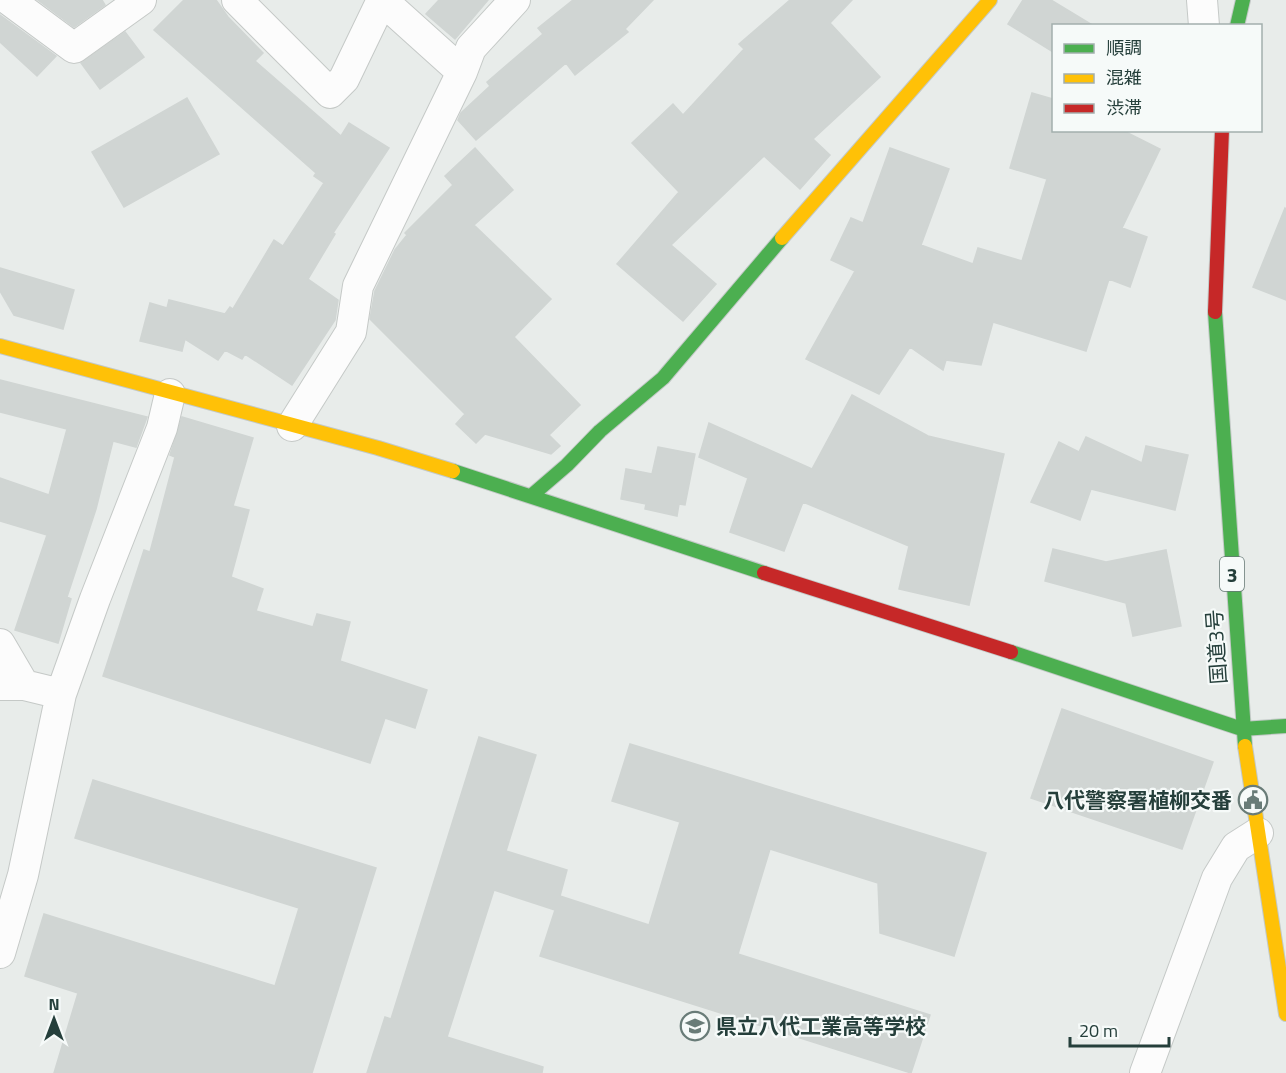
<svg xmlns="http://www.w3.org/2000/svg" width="1286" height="1073" font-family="'Titillium Web','Noto Sans JP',sans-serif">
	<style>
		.building { fill: #d0d5d3; stroke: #d0d5d3; stroke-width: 1.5 }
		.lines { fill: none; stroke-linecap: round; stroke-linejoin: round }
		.street-casing { stroke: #c5c9c7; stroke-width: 32 }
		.fast-casing { stroke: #c3c9c7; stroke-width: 16 }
		.slow-casing { stroke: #c3c9c7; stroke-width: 16 }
		.jam-casing { stroke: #c3c9c7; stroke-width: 16 }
		.street { stroke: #fcfcfc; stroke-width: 30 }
		.fast { stroke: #4caf50; stroke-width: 14 }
		.slow { stroke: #ffc107; stroke-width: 14 }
		.jam { stroke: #c62828; stroke-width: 14 }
		.labels { text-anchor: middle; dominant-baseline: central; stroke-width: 4.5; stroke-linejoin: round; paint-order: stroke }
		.shield { fill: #f6faf9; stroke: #647774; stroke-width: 1.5 }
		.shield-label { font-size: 20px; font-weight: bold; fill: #253f3b }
		.street-label { font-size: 21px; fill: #253f3b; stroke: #f6faf9 }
		.poi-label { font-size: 21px; font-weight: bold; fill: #253f3b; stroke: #f6faf9; text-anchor: end }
	</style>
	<rect width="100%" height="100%" fill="#e8ecea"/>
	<path class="building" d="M38 0H102L105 5 74 27Z
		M184 0H216L228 17 263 53 255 61 341 136 349 123 389 148 333 233 335 234 308 279 338 300 335 320 292 385 245 354 242 359 225 350 218 360 185 339 182 351 140 341 150 303 167 308 169 300 225 314 230 307 233 309 274 240 283 246 324 183 314 176 316 173 154 30Z
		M439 0H488L455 39 426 14Z
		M573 0H653L625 29 628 32 575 75 566 63 476 140 458 120 461 113 490 86 487 82 543 34 538 28Z
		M790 0H852L830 23 880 77 813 139 830 155 800 189 764 156 671 245 716 284 683 321 617 264 679 192 632 143 673 104 683 115 744 49 739 44Z
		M1023 0H1051L1094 26H1053V52L1008 24Z
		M0 15 56 56 37 76 0 42Z
		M125 32 144 57 100 89 81 63Z
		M1032 93 1053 99V130H1122L1160 149 1122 228 1147 237 1130 287 1109 279 1086 351 993 322 981 365 946 360 943 370 910 347 879 394 806 359 855 271 831 260 851 218 863 223 890 148 949 169 921 245 973 264 978 248 1022 261 1047 179 1010 168Z
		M187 98 219 154 124 207 92 152Z
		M475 148 513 190 474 225 551 299 514 337 580 405 549 435 560 446 551 454 485 434 476 443 456 424 465 414 370 319 375 291 395 250 407 235 405 233 453 185 445 176Z
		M1285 208 1286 209V300L1253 287Z
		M0 268 74 290 63 329 14 315 0 291Z
		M0 380 147 417 136 447 113 441 96 509 67 597 71 599 58 643 15 630 47 535 0 521V478L49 495 67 429 0 412Z
		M852 395 928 436 1004 454 969 605 899 589 909 546 803 502 784 551 730 532 748 478 699 457 709 423 812 469Z
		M182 417 253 438 233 506 249 510 231 577 263 589 256 611 313 627 317 614 350 622 340 661 427 690 415 728 385 718 370 763 103 676 144 550 150 552 175 457 170 455Z
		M1086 437 1142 463 1146 446 1188 455 1175 510 1091 489 1080 520 1031 502 1059 442 1079 452Z
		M658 447 695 454 685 505 679 504 677 516 645 509 646 504 621 499 626 469 652 474Z
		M1053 549 1106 562 1166 550 1181 626 1133 636 1126 603 1045 581Z
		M1062 709 1213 762 1182 849 1031 798Z
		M479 737 536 755 506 851 567 870 560 896 649 925 680 822 612 801 630 744 986 853 954 956 880 933 878 883 770 849 738 954 930 1015 911 1073 540 956 555 910 494 890 447 1037 543 1067 542 1073H367L385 1017 391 1019Z
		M93 780 376 868 312 1073H54L78 993 25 976 44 914 275 986 299 908 75 838Z"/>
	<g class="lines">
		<g class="street-casing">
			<path id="street" d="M9 0 74 48 141 0
				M237 0 330 93 344 79 382 0
				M1202 0 1204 26
				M462 72 471 48 515 0
				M292 426 351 332 358 286 462 72 382 0
				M0 644 24 685
				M0 685H24L61 694
				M0 953 23 875 61 694 95 599 162 428 170 394
				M1145 1073 1217 878 1236 847 1258 833"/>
		</g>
		<g class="fast-casing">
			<path id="fast" d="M1237 26 1243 0
				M1215 312 1245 746
				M453 471 764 573
				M531 496 567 465 600 431 663 378 782 238
				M1011 652 1242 729 1286 726"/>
		</g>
		<g class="slow-casing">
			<path id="slow" d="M782 238 990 0
				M0 346 378 448 453 471
				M1245 746 1286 1014"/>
		</g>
		<g class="jam-casing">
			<path id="jam" d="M1215 312 1222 130
				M764 573 1011 652"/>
		</g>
		<use href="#street" class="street"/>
		<use href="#fast" class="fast"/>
		<use href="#slow" class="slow"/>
		<use href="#jam" class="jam"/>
	</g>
	<defs>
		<g id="civic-ring" transform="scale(1.5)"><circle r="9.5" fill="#f6faf9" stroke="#697c78" stroke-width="1.5"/><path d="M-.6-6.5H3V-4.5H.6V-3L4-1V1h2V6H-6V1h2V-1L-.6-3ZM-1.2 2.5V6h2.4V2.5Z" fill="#697c78"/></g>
		<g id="school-ring" transform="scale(1.5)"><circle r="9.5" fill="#f6faf9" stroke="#697c78" stroke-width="1.5"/><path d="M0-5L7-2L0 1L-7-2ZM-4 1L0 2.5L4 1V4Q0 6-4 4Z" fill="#697c78"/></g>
	</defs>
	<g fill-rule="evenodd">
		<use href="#civic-ring" x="1253" y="800"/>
		<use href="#school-ring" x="695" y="1026"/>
	</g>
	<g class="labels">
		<rect class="shield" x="1220" y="557" width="24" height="34" rx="4.5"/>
		<g class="shield-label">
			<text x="1232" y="574">3</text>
		</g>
		<g class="street-label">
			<text transform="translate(1216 647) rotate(-94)">国道3号</text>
		</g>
		<g class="poi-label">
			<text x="1232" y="800">八代警察署植柳交番</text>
			<text x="716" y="1026" text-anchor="start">県立八代工業高等学校</text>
		</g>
	</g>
	<rect x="1052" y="24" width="210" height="108" fill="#f6faf9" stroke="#a2afad" stroke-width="1.5"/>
	<rect x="1064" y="44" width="30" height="9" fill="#4caf50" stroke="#a2afad" stroke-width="1.5"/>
	<text x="1106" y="54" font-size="18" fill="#253f3b">順調</text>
	<rect x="1064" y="74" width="30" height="9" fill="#ffc107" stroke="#a2afad" stroke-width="1.5"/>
	<text x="1106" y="84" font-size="18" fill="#253f3b">混雑</text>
	<rect x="1064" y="104" width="30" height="9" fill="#c62828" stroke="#a2afad" stroke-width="1.5"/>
	<text x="1106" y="114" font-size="18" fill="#253f3b">渋滞</text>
	<g transform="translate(54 1019)" stroke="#f6faf9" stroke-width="4.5" paint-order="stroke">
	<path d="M0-4.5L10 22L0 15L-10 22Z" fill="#253f3b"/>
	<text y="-9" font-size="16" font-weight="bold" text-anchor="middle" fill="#253f3b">N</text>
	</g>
	<path d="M1070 1037v9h99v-9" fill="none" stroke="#253f3b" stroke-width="3"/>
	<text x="1079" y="1037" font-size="18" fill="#253f3b" stroke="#f6faf9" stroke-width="4.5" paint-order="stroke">20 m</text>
</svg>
